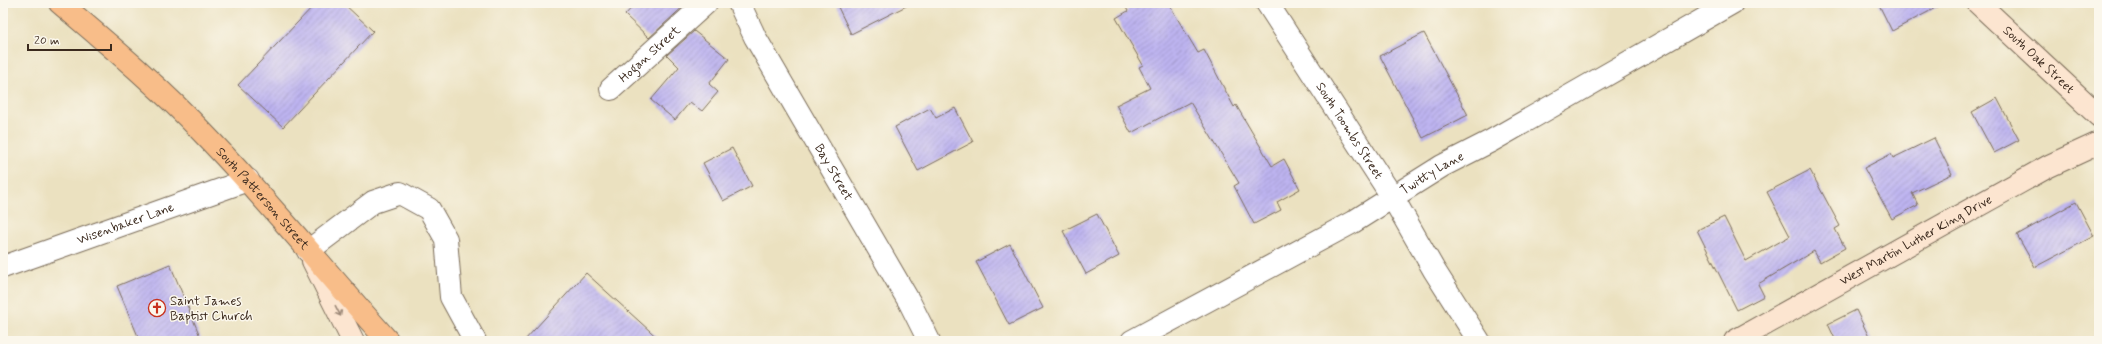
<svg xmlns="http://www.w3.org/2000/svg" width="2102" height="344" font-family="Mynerve,sans-serif">
	<style>
		.building { fill: url(#building-hatch) }
		.lines { fill: none; stroke-linecap: round; stroke-linejoin: round }
		.street-casing { stroke: #796a57; stroke-width: 24 }
		.secondary-casing { stroke: #796a57; stroke-width: 24 }
		.primary-casing { stroke: #796a57; stroke-width: 24 }
		.street { stroke: #fff; stroke-width: 22 }
		.secondary { stroke: #fce5d0; stroke-width: 22 }
		.primary { stroke: #f8bd89; stroke-width: 22 }
		.oneway { stroke: #9c8877 }
		.labels { text-anchor: middle; dominant-baseline: central; stroke-width: 3; stroke-linejoin: round; paint-order: stroke }
		.street-label { font-size: 13px; fill: #3b2a1e; stroke: #fbf7ec }
		.poi-label { font-size: 13px; fill: #3b2a1e; stroke: #fbf7ec; text-anchor: start }
	</style>
	<defs>
		<pattern id="building-hatch" width="6" height="6" patternUnits="userSpaceOnUse"><rect width="6" height="6" fill="#bdb4f0"/><path d="M-1 1l2-2M0 6l6-6M5 7l2-2" fill="none" stroke="#9b93c2"/></pattern>
	</defs>
	<rect width="100%" height="100%" fill="#fbf7ec"/>
	<filter id="ink" filterUnits="userSpaceOnUse"><feTurbulence type="fractalNoise" baseFrequency=".025" numOctaves="2"/><feDisplacementMap in="SourceGraphic" scale="8" xChannelSelector="R" yChannelSelector="G"/><feConvolveMatrix kernelMatrix="1 2 1 2 8 2 1 2 1" color-interpolation-filters="sRGB"/></filter>
	<filter id="wash" filterUnits="userSpaceOnUse"><feTurbulence type="fractalNoise" baseFrequency=".012" numOctaves="4" result="noise"/><feDisplacementMap in="SourceGraphic" scale="16" xChannelSelector="R" yChannelSelector="G"/><feGaussianBlur stdDeviation="0.9" result="paint"/><feColorMatrix in="noise" values="0 0 0 0 0 0 0 0 0 0 0 0 0 0 0 0 0 1.4 0 .05"/><feComposite in="paint" operator="in"/></filter>
	<g filter="url(#wash)">
		<rect width="100%" height="100%" fill="#ebe1c0"/>
		<g id="blocks">
			<path class="building" d="M316 3H343L373 31 283 127 238 85Z
				M636 3H687L649 38 625 15Z
				M836 3H912L851 34Z
				M1123 3H1168L1198 53 1204 50 1234 107 1236 105 1272 166 1284 159 1300 189 1277 202 1281 210 1254 224 1234 186 1239 183 1190 102 1131 133 1116 105 1150 88 1139 67 1143 65 1116 18 1128 11Z
				M1878 3H1945L1892 31Z
				M694 31 729 59 709 84 718 92 702 111 690 102 675 120 651 100 679 67 667 55Z
				M1424 33 1468 115 1423 138 1380 56Z
				M1997 98 2019 140 1994 153 1972 112Z
				M930 108 936 118 955 108 973 142 918 171 895 127Z
				M1934 138 1952 174 1912 193 1918 205 1892 219 1864 168 1891 154 1893 158Z
				M732 148 752 186 723 201 703 163Z
				M1810 170 1840 226 1835 229 1845 248 1820 262 1814 251 1758 284 1764 296 1737 310 1697 230 1724 217 1746 261 1790 236 1767 192Z
				M2076 202 2094 236 2035 267 2017 235Z
				M1097 214 1119 256 1086 274 1063 231Z
				M1010 244 1043 308 1009 325 976 262Z
				M170 264 202 341H140L117 286Z
				M586 273 661 341H524Z
				M1856 310 1871 341H1836L1828 324Z"/>
		</g>
	</g>
	<g filter="url(#ink)">
		<use href="#blocks" fill-opacity="0" stroke="#796a57" stroke-width="1"/>
		<g class="lines">
			<g class="street-casing">
				<g id="street">
					<path id="s1" d="M739 3 755 37 910 303 929 341"/>
					<path id="s2" d="M1267 3 1393 198 1434 270 1479 341"/>
					<path id="s3" d="M611 89 706 3"/>
					<path d="M308 251 373 202 400 193 429 209 446 239 451 297 475 341"/>
					<path id="s4" d="M3 267 248 180"/>
					<path id="s5" d="M1132 341 1353 222 1442 166 1491 141 1732 3"/>
				</g>
			</g>
			<g class="secondary-casing">
				<g id="secondary">
					<path id="s6" d="M1978 3 2099 116"/>
					<path d="M313 261 353 341"/>
					<path id="s7" d="M1735 341 2049 166 2099 143"/>
				</g>
			</g>
			<g class="primary-casing">
				<g id="primary">
					<path id="s8" d="M60 3C109 45 159 86 203 133 268 200 326 272 388 341"/>
				</g>
			</g>
			<use href="#street" class="street"/>
			<use href="#secondary" class="secondary"/>
			<use href="#primary" class="primary"/>
		</g>
		<defs><path id="oneway-shaft" d="M-6 0H5M1.5-3L5.5 0L1.5 3" fill="none" stroke-width="1.6" stroke-linecap="round" stroke-linejoin="round"/></defs>
		<use class="oneway" href="#oneway-shaft" transform="translate(338 311) rotate(63)"/>
	</g>
	<defs>
		<g id="church-ring" transform="scale(0.9)"><circle r="9.5" fill="#fbf7ec" stroke="#c8321e" stroke-width="1.5"/><path d="M-1.2-6h2.4v3.5h3.3v2.4h-3.3V6h-2.4V-.1h-3.3v-2.4h3.3Z" fill="#c8321e"/></g>
	</defs>
	<g fill-rule="evenodd">
		<use href="#church-ring" x="157" y="308"/>
	</g>
	<g class="labels">
		<g class="street-label">
			<text stroke="none"><textPath href="#s3" startOffset="52">Hogan Street</textPath></text>
			<text stroke="none"><textPath href="#s6" startOffset="83">South Oak Street</textPath></text>
			<text stroke="none"><textPath href="#s2" startOffset="152">South Toombs Street</textPath></text>
			<text stroke="none"><textPath href="#s1" startOffset="194">Bay Street</textPath></text>
			<text stroke="none"><textPath href="#s5" startOffset="344">Twitty Lane</textPath></text>
			<text stroke="none"><textPath href="#s8" startOffset="282">South Patterson Street</textPath></text>
			<text stroke="none"><textPath href="#s4" startOffset="130">Wisenbaker Lane</textPath></text>
			<text stroke="none"><textPath href="#s7" startOffset="207">West Martin Luther King Drive</textPath></text>
		</g>
		<g class="poi-label">
			<text x="170" y="301">Saint James<tspan x="170" dy="15">Baptist Church</tspan></text>
		</g>
	</g>
	<rect width="2102" height="344" fill="none" stroke="#fbf7ec" stroke-width="16"/>
	<path d="M28 44v6h83v-6" fill="none" stroke="#3b2a1e" stroke-width="2"/>
	<text x="34" y="44" font-size="12" fill="#3b2a1e" stroke="#fbf7ec" stroke-width="3" paint-order="stroke">20 m</text>
</svg>
